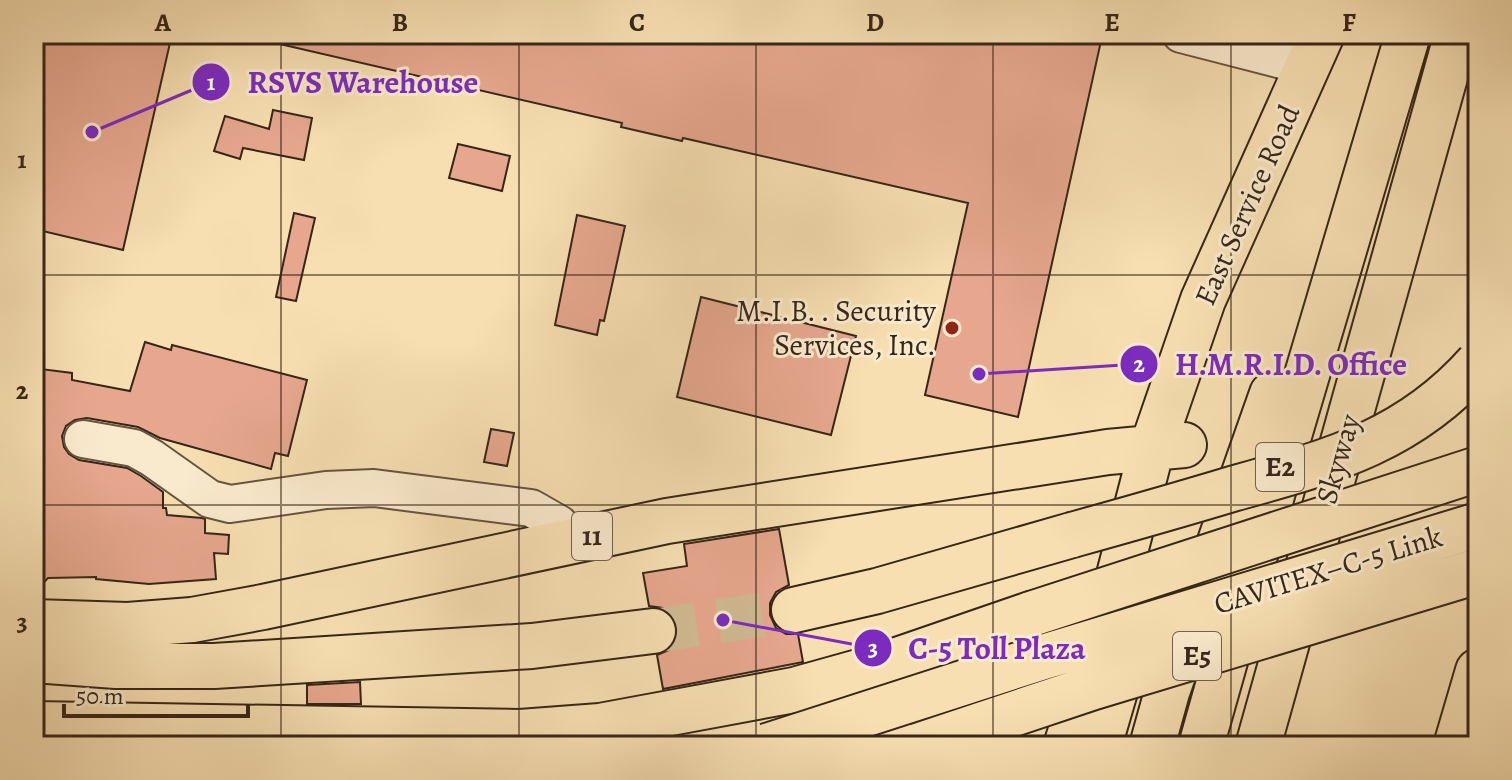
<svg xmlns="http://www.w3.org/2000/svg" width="1512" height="780" font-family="Alegreya,serif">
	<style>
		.building { fill: #e6a78e; stroke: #362619; stroke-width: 2 }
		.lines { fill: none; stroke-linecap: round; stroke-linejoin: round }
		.highway-tunnel { stroke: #d0ba93; stroke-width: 44; stroke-dasharray: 44 22; stroke-linecap: butt }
		.minor-casing { stroke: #66543f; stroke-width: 40 }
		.major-casing { stroke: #362619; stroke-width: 48 }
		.highway-casing { stroke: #362619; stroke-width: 48 }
		.minor { stroke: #faeacd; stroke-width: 36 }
		.major { stroke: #f7dfb2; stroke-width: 44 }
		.highway { stroke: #f7dfb2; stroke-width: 44 }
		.highway-bridge-casing { stroke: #362619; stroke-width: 48; stroke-linecap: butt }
		.highway-bridge { stroke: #f7dfb2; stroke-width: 44 }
		.grid { fill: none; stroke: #362619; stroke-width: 2; stroke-opacity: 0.55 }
		.poi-dot { fill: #8f2418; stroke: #faeacd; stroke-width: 3 }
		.labels { text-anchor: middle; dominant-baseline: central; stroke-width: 6; stroke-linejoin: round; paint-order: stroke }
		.shield { fill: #faeacd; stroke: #71614f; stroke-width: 2 }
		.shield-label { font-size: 28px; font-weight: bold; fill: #362619 }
		.street-label { font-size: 30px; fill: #362619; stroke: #faeacd }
		.poi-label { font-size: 30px; fill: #362619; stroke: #faeacd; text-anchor: end }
		.leader { fill: none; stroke: #7b2cbf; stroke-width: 3 }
		.callout-dot { fill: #7b2cbf; stroke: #faeacd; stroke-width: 3 }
		.mark-label { font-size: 24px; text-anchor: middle; font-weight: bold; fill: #fff }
		.callout-label { font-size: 32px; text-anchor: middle; font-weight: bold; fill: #7b2cbf; stroke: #faeacd; stroke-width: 6; stroke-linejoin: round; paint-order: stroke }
		.neatline { fill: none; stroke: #362619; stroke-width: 3 }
		.grid-label { font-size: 26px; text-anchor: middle; font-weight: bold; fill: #362619 }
	</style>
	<rect width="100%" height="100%" fill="#f7dfb2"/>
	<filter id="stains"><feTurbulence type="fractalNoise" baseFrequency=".0025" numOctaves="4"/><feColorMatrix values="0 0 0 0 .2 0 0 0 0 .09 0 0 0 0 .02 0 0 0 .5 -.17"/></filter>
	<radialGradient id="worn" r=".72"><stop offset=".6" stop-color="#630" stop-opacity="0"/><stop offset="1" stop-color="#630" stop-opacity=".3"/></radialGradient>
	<path class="building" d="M34 34H172L123 250 34 229Z
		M272 34H1071L1101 41 1018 417 925 395 968 203 683 138 682 141 621 127 622 123 271 42Z
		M273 110 312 118 304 160 243 148 240 159 214 151 225 116 269 129Z
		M458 144 510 156 502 191 449 178Z
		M294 213 315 218 296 301 276 297Z
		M577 215 625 226 604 321 600 320 597 335 555 325Z
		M701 297 856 336 831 435 677 397Z
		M145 342 171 350 172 345 307 380 288 456 275 453 271 469 160 438 138 427 87 418 75 420 66 426 62 436 64 447 69 454 79 460 127 468 141 476 163 492V508H166L167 515 202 518 205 519V533L229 535 228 554 214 553 216 579 149 584 96 579V577L48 578 34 593V409L41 369 72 373V380L130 391Z
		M491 429 514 433 507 466 484 462Z
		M779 529 789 585 776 592 770 603V615L776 628 786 634H798L803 662 663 689 657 655 669 650 676 641 678 627 673 617 663 608 649 606 643 573 687 566 684 544Z
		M360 682 361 704H307V685Z"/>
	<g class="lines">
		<path class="highway-tunnel" d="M653 631 794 610"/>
		<g class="minor-casing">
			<path id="minor" d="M1181 34 1309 67
				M83 439 134 448 152 458 210 499 230 504 326 490 374 488 531 508 559 524 573 540"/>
		</g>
		<g class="major-casing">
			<path id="major" d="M34 622 128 625 192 620 263 607 667 521 1108 452 1184 445
				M1066 746 1113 598 1152 448 1203 300 1322 34
				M1099 746 1122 667"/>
		</g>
		<g class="highway-casing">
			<path id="highway" d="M794 610 877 591 1072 535
				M34 660 116 666H214L532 646 653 631
				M34 724 520 732 600 726 794 690 880 666 1031 614
				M1152 746 1167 692 1272 394
				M1201 746 1285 449 1408 34
				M1258 746 1457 34
				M1456 746 1478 671"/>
		</g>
		<use href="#minor" class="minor"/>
		<use href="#major" class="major"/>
		<use href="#highway" class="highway"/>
		<g class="highway-bridge-casing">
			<path id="highway-bridge" d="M1072 535C1126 520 1179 505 1232 489 1329 462 1408 442 1478 363
				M1031 614 1478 469
				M767 746 1040 658 1478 525
				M917 746 1094 687 1478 571"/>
		</g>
		<use href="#highway-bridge" class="highway-bridge"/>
	</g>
	<path class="grid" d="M281 34V746M519 34V746M756 34V746M993 34V746M1231 34V746M34 275H1478M34 505H1478"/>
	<circle class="poi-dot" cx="952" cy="328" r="8"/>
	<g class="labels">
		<g class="shield">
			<rect x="1256" y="443" width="48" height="48" rx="6"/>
			<rect x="572" y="512" width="40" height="48" rx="6"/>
			<rect x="1173" y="632" width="48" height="48" rx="6"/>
		</g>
		<g class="shield-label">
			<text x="1280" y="467">E2</text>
			<text x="592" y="536">11</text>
			<text x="1197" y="656">E5</text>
		</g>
		<g class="street-label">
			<text transform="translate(1247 205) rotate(-66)">East Service Road</text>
			<text transform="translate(1338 459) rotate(-74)">Skyway</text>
			<text transform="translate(1328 570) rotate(-17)">CAVITEX–C-5 Link</text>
		</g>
		<g class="poi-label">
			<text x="936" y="311">M.I.B. . Security<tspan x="936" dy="34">Services, Inc.</tspan></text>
		</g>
	</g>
	<path class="leader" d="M92 132L211 82M979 374L1139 364M723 620L873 648"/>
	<g class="callout-dot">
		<circle cx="92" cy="132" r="8"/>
		<circle cx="979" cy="374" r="8"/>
		<circle cx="723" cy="620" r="8"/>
		<circle cx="211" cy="82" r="20"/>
		<circle cx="1139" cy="364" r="20"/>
		<circle cx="873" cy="648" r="20"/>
	</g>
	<g class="mark-label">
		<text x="211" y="90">1</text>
		<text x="1139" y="372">2</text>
		<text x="873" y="656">3</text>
	</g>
	<g class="callout-label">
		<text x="363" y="93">RSVS Warehouse</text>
		<text x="1291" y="375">H.M.R.I.D. Office</text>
		<text x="997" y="659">C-5 Toll Plaza</text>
	</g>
	<rect width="1512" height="780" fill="none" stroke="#f7dfb2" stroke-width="88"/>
	<path d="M64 704v12h184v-12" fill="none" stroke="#362619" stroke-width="4"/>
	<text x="76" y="704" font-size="24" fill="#362619" stroke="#faeacd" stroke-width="6" paint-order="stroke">50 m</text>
	<rect x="44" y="44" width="1424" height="692" class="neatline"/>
	<g class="grid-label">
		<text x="163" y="31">A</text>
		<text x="400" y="31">B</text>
		<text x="637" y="31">C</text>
		<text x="875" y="31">D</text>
		<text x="1112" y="31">E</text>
		<text x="1349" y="31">F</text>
		<text x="22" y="168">1</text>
		<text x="22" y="399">2</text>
		<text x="22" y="630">3</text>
	</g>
	<rect width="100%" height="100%" filter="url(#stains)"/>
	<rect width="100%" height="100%" fill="url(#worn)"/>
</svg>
